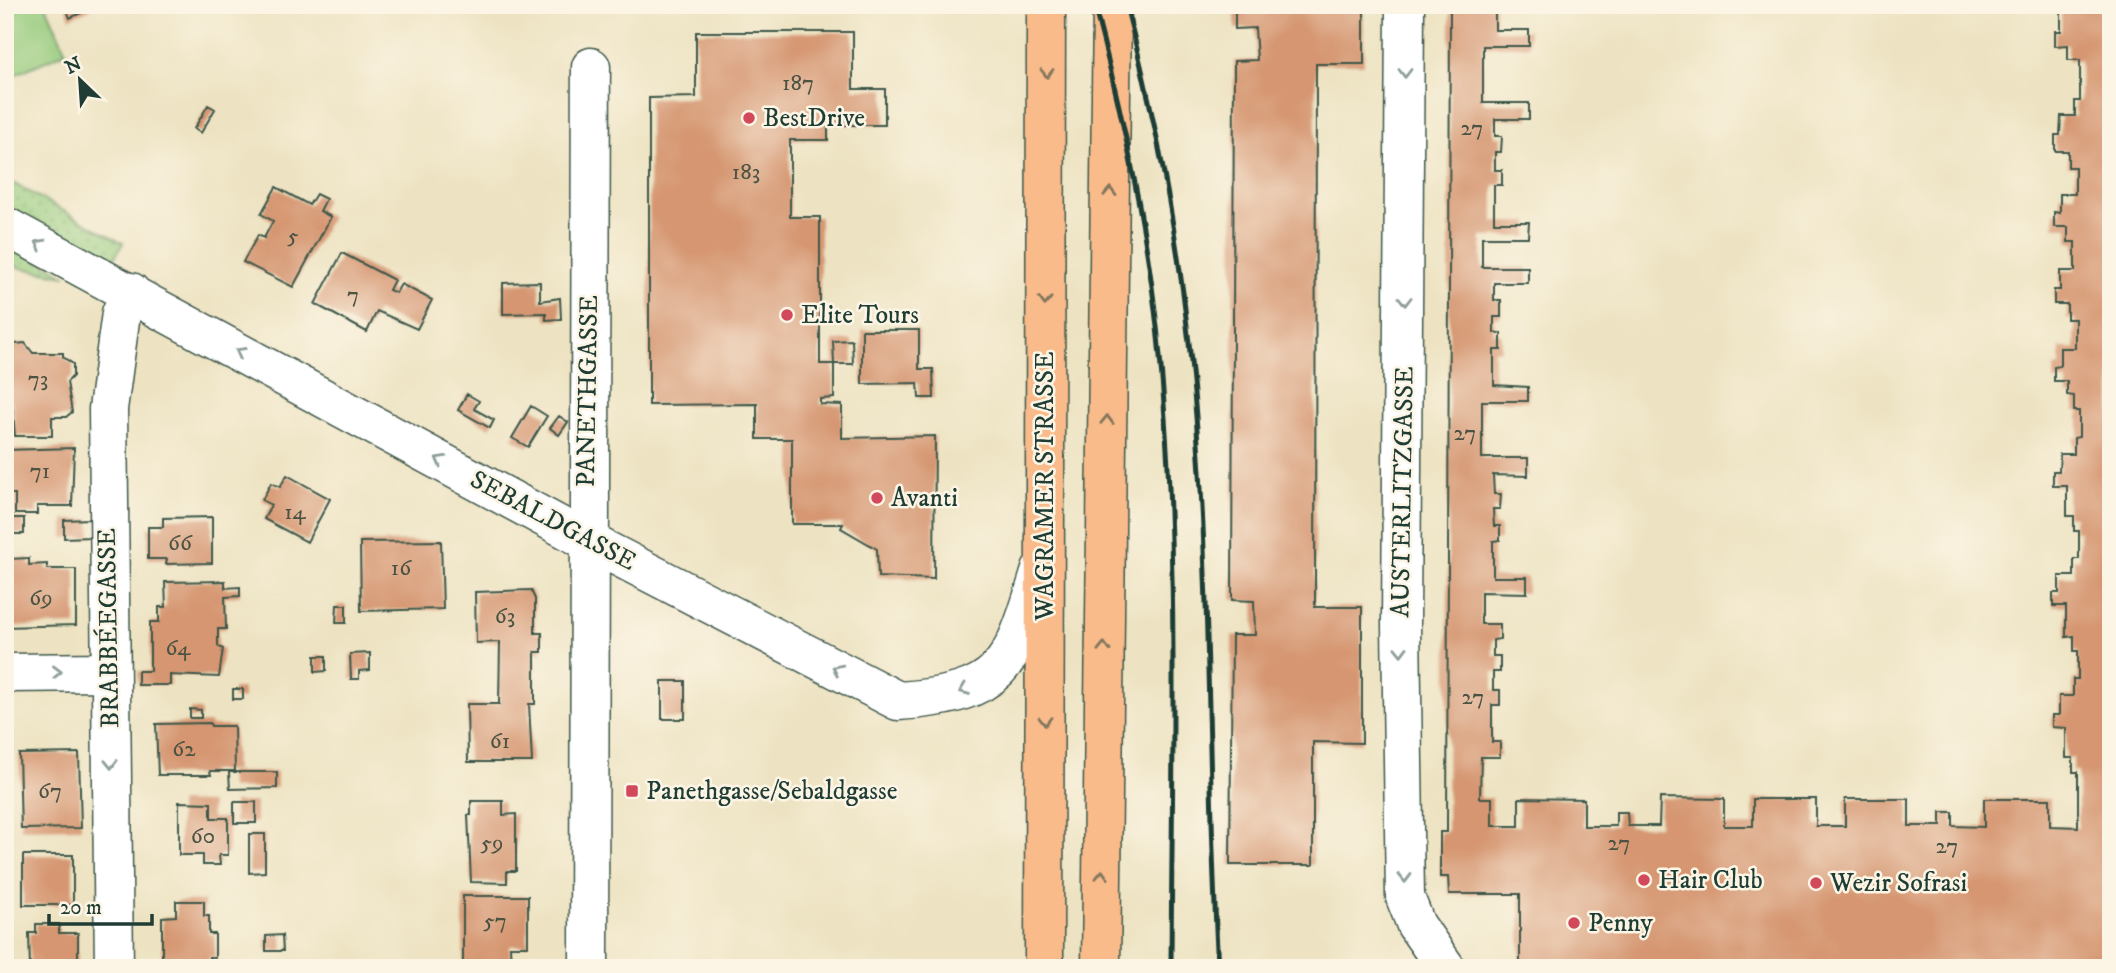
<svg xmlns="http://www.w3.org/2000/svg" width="2116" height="973" font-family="'IM FELL DW Pica',serif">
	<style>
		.grass { fill: url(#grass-dots); stroke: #5a8458; stroke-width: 2 }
		.pitch { fill: #95ca7b; stroke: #5a8458; stroke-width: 2 }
		.building { fill: #d59671 }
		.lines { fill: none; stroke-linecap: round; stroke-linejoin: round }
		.minor-casing { stroke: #3e5649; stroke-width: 41 }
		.major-casing { stroke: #3e5649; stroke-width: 41 }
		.minor { stroke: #fff; stroke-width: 38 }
		.major { stroke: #fabb8b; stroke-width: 38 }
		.rail { stroke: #1f3d34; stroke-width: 5 }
		.oneway { stroke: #82765b }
		.oneway2 { stroke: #8f9e9a }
		.poi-dot { fill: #d1495b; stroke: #fcf5e5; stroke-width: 2.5 }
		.labels { text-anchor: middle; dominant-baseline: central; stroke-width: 5; stroke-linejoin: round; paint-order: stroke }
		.number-label { font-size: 23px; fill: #4c5343 }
		.poi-label { font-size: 26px; fill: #1f3d34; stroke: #fcf5e5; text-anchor: start }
		.street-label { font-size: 26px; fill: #1f3d34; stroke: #fcf5e5 }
	</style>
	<defs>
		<pattern id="grass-dots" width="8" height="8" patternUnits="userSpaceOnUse" patternTransform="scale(1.75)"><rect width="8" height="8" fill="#95ca7b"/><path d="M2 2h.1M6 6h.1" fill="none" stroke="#79a566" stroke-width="1.8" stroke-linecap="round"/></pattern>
	</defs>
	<rect width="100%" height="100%" fill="#fcf5e5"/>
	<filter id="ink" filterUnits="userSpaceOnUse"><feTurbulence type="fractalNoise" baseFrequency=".0143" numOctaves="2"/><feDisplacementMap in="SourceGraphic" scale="14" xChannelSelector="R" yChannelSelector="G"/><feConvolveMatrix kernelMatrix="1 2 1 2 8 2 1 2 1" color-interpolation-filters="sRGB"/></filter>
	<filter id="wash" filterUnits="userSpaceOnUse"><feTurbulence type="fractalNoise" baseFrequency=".00686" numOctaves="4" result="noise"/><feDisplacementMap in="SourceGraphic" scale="28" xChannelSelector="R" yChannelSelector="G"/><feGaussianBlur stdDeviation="1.57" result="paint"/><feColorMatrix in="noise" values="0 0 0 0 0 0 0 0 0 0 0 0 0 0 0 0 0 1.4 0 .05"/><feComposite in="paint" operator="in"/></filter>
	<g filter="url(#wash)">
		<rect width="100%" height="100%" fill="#ede3c2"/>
		<path class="grass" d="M5 179 123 243 109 268 5 212Z
			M5 241 66 276 20 268 5 260Z"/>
		<path class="pitch" d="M5 5H46L66 52 5 79Z"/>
		<g id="blocks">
			<path class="building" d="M65 5H99L70 18Z
				M1235 5H1364V64H1316L1315 607H1362V743L1313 742V865H1230L1232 635H1255L1254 601 1232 600 1234 61 1257 60 1255 28 1235 29Z
				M1450 5H1495V30H1529V46H1483V103H1529V119H1495V136H1502L1501 152H1495V170H1502V185H1494V222H1529L1528 237H1482V267H1528V283H1494V300H1501V317H1494V333H1501V350H1494V385L1528 387V401H1482V458H1528V476L1493 475 1494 494H1501L1500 509H1493L1494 526H1500V540L1493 541V577H1527V593L1481 592V624H1500V639L1493 640V656H1500V672H1493V690H1500V705H1492V742H1500V757H1481L1480 798H1492V826H1519V798L1584 799V826H1616V812H1627L1628 826H1659L1660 798 1724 799V826H1753V799H1816V826H1845V799H1909V826H1941V812H1953V826L1984 827V799H2050V826L2078 827V772H2073V758H2066V728L2052 727V715H2059V696H2073V679H2078V651H2074V636L2066 637V606H2053V593H2059V576H2074V559H2079V531H2074V516H2067V486H2053V471H2059L2060 454H2074V438L2079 437V411H2074V396L2067 395V381H2054V367L2060 366V348H2075V319H2067V304H2054V290H2060V271H2075V242H2068V227H2054V212L2060 213V194H2075V167H2068V151H2055V135H2060L2061 116H2075V101H2080V60H2068V45L2055 46V31H2061V11H2076V5H2111V968H1520V894H1449L1448 877H1440V832H1447Z
				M696 32H853V89H885V125H828V140H790V217H820V364H834V398L820 399V404L842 405V438L935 436 934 579 878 577 877 549 841 528 843 524H792V439H757V404L649 405V98L696 97Z
				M208 105 215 109 201 133 194 129Z
				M276 187 309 205 316 194 326 199 320 211 331 217 293 287 243 262 258 235 264 238 273 221 261 214Z
				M342 253 394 280 389 290 396 293 401 284 432 300 417 329 377 311 367 332 315 304Z
				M540 282V301L560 298 561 319 546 320V313L503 314V283Z
				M862 330H919V369H933L934 398H919L918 383 862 384Z
				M852 340 853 364H834L833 341Z
				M25 343 33 353H63V357L73 364V376L67 382 72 412 66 417H52V436H15L12 400 5 401V354L15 344Z
				M467 394 479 401 474 409 494 420 490 428 458 410Z
				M531 406 547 416 528 447 512 438Z
				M559 416 568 422 559 435 550 428Z
				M74 448 72 506H37V514H15V494H5V450Z
				M287 475 330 499 307 542 264 519 271 505 262 500 271 483 280 487Z
				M212 517V563L166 564 167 559H148V527H163V518Z
				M5 518H24V534H8L9 559 29 558V565L47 564V569H76V625L5 627Z
				M90 519 91 537 64 538V520Z
				M441 541 443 609 361 611 360 542Z
				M225 581V588L240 587V596L225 597 226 629H218V646L223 649 219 677 170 675V685H138V671H150V622H159V607H166L165 582Z
				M531 590 535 599V633H542V652H535V704H529L532 762H468L467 704H499L500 642 476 643 475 592Z
				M337 605H346V623H336Z
				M370 653V670L359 671V679H351L350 654Z
				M315 656H326V671L315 672Z
				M662 681H685V719H662Z
				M233 689H243V699H233Z
				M190 709 201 710V718H190Z
				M210 723 211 726H234L235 771H210L211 775H158L156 724Z
				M79 753 81 828 21 829 19 754Z
				M229 772H277V788L230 789Z
				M471 801H503V815L516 814V871H507V883L471 882 468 815H471Z
				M179 802 211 803V818H228V855H219L220 865H203V855H179Z
				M234 802H256V823H234Z
				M249 834H265V872L249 873Z
				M23 855H73V905H23Z
				M463 896H528V946H510L511 967 463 968Z
				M176 901H204V916H209V934H215V957H209L210 965H162V917L176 916Z
				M36 924H59V933H78V968H30L29 933H36Z
				M282 935 283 951H266V936Z"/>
		</g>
	</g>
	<g filter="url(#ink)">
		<use href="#blocks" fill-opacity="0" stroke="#3e5649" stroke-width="2"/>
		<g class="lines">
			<g class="minor-casing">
				<path id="minor" d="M1405 5 1401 625 1405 897 1416 925 1446 968
					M5 226 586 540 898 701C1006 694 1012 664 1041 570
					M5 673 109 672
					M114 968 108 409 121 313 131 292
					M589 968C587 667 588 367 591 67"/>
			</g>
			<g class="major-casing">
				<path id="major" d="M1044 968 1046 5
					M1101 968 1112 5"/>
			</g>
			<use href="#minor" class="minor"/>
			<use href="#major" class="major"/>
			<path class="rail" d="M1094 5C1122 111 1145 218 1157 327 1180 540 1172 755 1171 968
				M1126 5C1155 117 1177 229 1189 343 1212 550 1206 760 1218 968"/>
		</g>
		<defs><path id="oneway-chevron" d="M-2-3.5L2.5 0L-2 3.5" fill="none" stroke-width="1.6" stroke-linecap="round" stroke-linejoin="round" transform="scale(1.75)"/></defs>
		<g class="oneway">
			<use href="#oneway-chevron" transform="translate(1047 73) rotate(90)"/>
			<use href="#oneway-chevron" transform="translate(1110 192) rotate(-89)"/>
			<use href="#oneway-chevron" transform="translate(1045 301) rotate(91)"/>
			<use href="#oneway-chevron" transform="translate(1107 420) rotate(-89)"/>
			<use href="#oneway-chevron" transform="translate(1104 647) rotate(-89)"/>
			<use href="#oneway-chevron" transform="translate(1045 721) rotate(90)"/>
			<use href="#oneway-chevron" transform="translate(1102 875) rotate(-89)"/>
		</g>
		<g class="oneway2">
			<use href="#oneway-chevron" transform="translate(1405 73) rotate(90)"/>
			<use href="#oneway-chevron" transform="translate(40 244) rotate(-152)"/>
			<use href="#oneway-chevron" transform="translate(1405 301) rotate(90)"/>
			<use href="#oneway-chevron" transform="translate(240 352) rotate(-151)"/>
			<use href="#oneway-chevron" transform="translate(440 460) rotate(-151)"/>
			<use href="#oneway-chevron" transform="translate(1401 651) rotate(89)"/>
			<use href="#oneway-chevron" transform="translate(837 669) rotate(-153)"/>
			<use href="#oneway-chevron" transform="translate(57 672) rotate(-1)"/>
			<use href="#oneway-chevron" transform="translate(964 690) rotate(159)"/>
			<use href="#oneway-chevron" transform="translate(111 764) rotate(89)"/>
			<use href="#oneway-chevron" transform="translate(1405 878) rotate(89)"/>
		</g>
	</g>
	<g class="poi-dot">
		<circle cx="749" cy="118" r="7"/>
		<circle cx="787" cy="315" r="7"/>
		<circle cx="877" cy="498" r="7"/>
		<rect x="625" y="784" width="14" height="14" rx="3.5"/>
		<circle cx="1644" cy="880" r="7"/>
		<circle cx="1816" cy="883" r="7"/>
		<circle cx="1574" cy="923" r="7"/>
	</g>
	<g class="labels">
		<g class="number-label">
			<text x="798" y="83">187</text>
			<text x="1472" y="128">27</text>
			<text x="746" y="172">183</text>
			<text x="293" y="236">5</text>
			<text x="353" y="295">7</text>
			<text x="38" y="379">73</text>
			<text x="1465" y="433">27</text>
			<text x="40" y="471">71</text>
			<text x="295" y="512">14</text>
			<text x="180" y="543">66</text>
			<text x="401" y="568">16</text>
			<text x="41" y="598">69</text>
			<text x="505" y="616">63</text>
			<text x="178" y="648">64</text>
			<text x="1473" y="697">27</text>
			<text x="500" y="741">61</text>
			<text x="184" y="749">62</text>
			<text x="50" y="791">67</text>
			<text x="203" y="836">60</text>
			<text x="492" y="843">59</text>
			<text x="1619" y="843">27</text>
			<text x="1947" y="846">27</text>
			<text x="495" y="921">57</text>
		</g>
		<g class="poi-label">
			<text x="763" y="118">BestDrive</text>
			<text x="801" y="315">Elite Tours</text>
			<text x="891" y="498">Avanti</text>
			<text x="646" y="791">Panethgasse/Sebaldgasse</text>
			<text x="1658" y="880">Hair Club</text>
			<text x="1830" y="883">Wezir Sofrasi</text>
			<text x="1588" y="923">Penny</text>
		</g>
		<g class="street-label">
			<text transform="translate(588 391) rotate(-89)">PANETHGASSE</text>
			<text transform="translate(1045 486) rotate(-90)">WAGRAMER STRASSE</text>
			<text transform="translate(1403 492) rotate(-89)">AUSTERLITZGASSE</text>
			<text transform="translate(553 521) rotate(28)">SEBALDGASSE</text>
			<text transform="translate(109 628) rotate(-91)">BRABBÉEGASSE</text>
		</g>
	</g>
	<rect width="2116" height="973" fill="none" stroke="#fcf5e5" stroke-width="28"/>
	<g transform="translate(80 80) rotate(335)" stroke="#fcf5e5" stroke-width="5" paint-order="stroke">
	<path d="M0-5L12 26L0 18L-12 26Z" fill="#1f3d34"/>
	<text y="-10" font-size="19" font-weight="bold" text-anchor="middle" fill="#1f3d34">N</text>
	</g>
	<path d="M49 914v10h103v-10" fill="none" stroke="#1f3d34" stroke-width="3.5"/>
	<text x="60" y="914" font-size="21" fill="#1f3d34" stroke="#fcf5e5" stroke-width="5" paint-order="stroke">20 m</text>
</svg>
